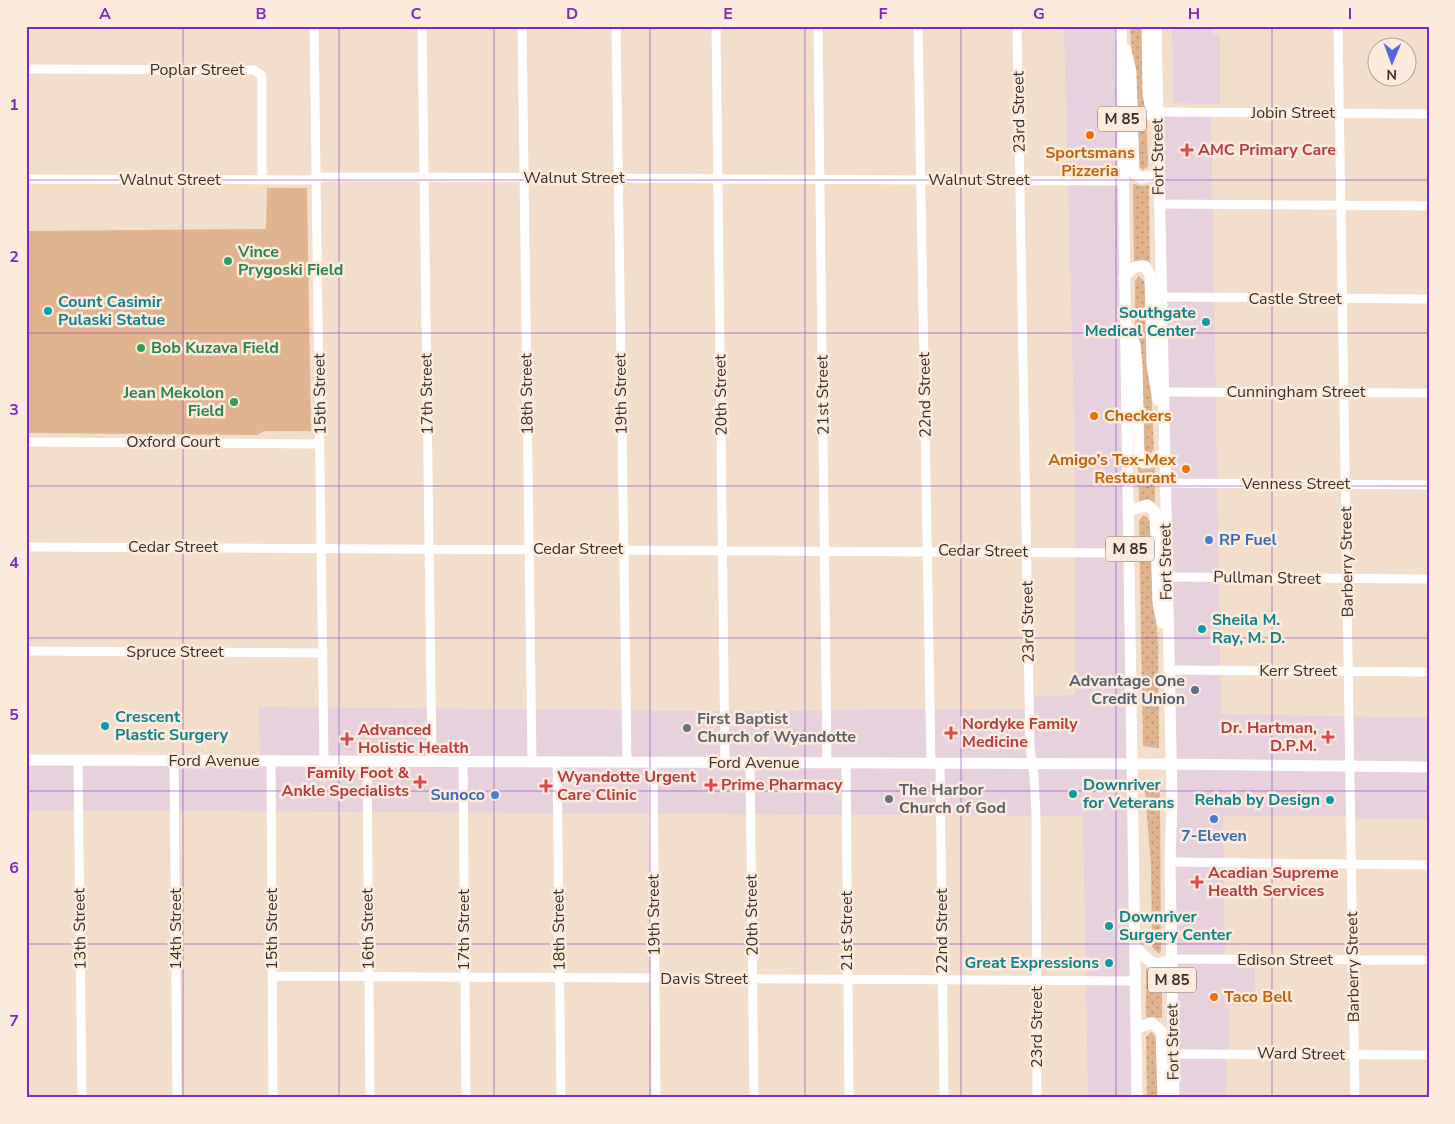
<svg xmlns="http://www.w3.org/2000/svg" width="1455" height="1124" font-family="'Nunito Sans',sans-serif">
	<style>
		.commercial { fill: #e7d1dd }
		.grass { fill: url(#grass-dots) }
		.park { fill: #e0b48e }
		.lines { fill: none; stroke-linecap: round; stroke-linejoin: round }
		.minor { stroke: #fff; stroke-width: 9 }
		.major { stroke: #fff; stroke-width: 11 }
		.grid { fill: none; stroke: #7b2cbf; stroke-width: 1; stroke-opacity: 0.55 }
		.food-dot { fill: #e8710a; stroke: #fdecdd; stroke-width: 2 }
		.health-dot { fill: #e0444e; stroke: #fdecdd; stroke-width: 2 }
		.leisure-dot { fill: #2e9e5b; stroke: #fdecdd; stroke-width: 2 }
		.culture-dot { fill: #0f9aa8; stroke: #fdecdd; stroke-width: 2 }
		.shop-dot { fill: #3f7fe0; stroke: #fdecdd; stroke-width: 2 }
		.service-dot { fill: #5c6f8a; stroke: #fdecdd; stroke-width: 2 }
		.worship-dot { fill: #6b7280; stroke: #fdecdd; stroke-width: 2 }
		.labels { text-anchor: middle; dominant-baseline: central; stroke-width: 5; stroke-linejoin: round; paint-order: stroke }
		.shield { fill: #fdecdd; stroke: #73685f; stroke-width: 1 }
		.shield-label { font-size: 15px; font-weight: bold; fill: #383029 }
		.street-label { font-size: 16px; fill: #383029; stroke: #fdecdd }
		.health-label { font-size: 16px; font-weight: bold; fill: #be3a42; stroke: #fdecdd; text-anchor: start }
		.food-label { font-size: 16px; font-weight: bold; fill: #c56008; stroke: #fdecdd; text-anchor: start }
		.leisure-label { font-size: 16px; font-weight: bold; fill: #27864d; stroke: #fdecdd; text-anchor: start }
		.culture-label { font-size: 16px; font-weight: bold; fill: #0d838f; stroke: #fdecdd; text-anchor: start }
		.shop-label { font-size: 16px; font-weight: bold; fill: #366cbe; stroke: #fdecdd; text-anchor: start }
		.service-label { font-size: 16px; font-weight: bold; fill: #4e5e75; stroke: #fdecdd; text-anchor: end }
		.worship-label { font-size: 16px; font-weight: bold; fill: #5b616d; stroke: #fdecdd; text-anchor: start }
		.neatline { fill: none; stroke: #7b2cbf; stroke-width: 2 }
		.grid-label { font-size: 16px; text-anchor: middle; font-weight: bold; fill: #7b2cbf }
	</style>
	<defs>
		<pattern id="grass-dots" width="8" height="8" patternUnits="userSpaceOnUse" patternTransform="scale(1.25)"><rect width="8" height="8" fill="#e0b48e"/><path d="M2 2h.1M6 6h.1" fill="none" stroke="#b79374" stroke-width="1.8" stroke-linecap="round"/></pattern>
	</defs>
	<rect width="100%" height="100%" fill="#f3ddcb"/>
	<path class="commercial" d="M1064 26H1120L1138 1098H1088L1083 816 26 810V760L260 761 259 707 726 711 1029 709V697L1075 695V454Z
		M1172 29H1213V34H1220V104L1174 103Z
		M1157 112 1211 113 1221 714 1429 718V819H1352L1351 816H1223L1225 959 1255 960V1005L1229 1006V1053L1226 1054V1098H1174Z"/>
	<path class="grass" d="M1130 26H1143L1148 166 1143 170 1139 167Z
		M1133 184 1142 186 1149 185 1150 263 1142 260 1134 261Z
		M1139 276 1146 283 1154 449 1150 454 1144 450 1135 322V281Z
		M1138 467 1143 469 1155 468V502L1149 500 1139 501Z
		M1143 515 1147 517 1151 524 1158 648 1159 748 1143 746 1139 521Z
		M1144 780 1149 781 1155 787H1160L1161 950 1159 954 1152 947 1151 865Z
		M1146 968 1152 972 1162 971V1018L1146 1017Z
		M1151 1032 1156 1037 1159 1098H1147L1146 1037Z"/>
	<path class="park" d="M267 188H307L311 431H264L258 435 26 433V231L266 229Z"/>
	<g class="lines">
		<path class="minor" d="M314 26 324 761
			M422 26 432 761
			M522 26 532 762
			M616 26 627 763
			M716 26 725 763
			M818 26 827 763
			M918 26 931 764
			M1017 26 1030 748 1034 775 1036 815 1037 1098
			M1338 26 1355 1098
			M26 69 254 70 261 75 262 78V180
			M1157 112 1429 114
			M26 179 308 180 324 177H416L1123 181
			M1158 204 1429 206
			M1161 297 1429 299
			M1162 392 1429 393
			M26 442 320 444
			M1164 483 1429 485
			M26 547 1130 553
			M1166 577 1429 579
			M26 651 323 653
			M1168 670 1429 672
			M78 760 82 1098
			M174 760 177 1098
			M271 761 273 1098
			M367 761 370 1098
			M463 762 466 1098
			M557 762 561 1098
			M653 763 656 1098
			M750 763 754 1098
			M846 764 849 1098
			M940 764 944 1098
			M1170 862 1429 865
			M1172 959 1429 960
			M272 976 1136 981
			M1174 1054 1429 1055"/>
		<path class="major" d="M1121 26 1137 1098
			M1147 26 1148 93 1152 116
			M1156 26 1172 799 1170 862 1174 1098
			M1126 50 1131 72 1134 173 1141 178 1151 176 1158 172
			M1124 279C1130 269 1133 266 1145 266L1150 275 1152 365 1158 400
			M1129 328 1135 345 1137 364 1139 458 1142 462C1152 464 1157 458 1164 452
			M1129 511 1147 505 1155 512 1158 603 1162 623
			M26 760 1171 764 1429 767
			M1136 948C1150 961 1152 969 1172 959
			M1137 1028 1152 1023 1161 1031 1163 1098"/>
	</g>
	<path class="grid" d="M183 26V1098M339 26V1098M494 26V1098M650 26V1098M805 26V1098M961 26V1098M1116 26V1098M1272 26V1098M26 180H1429M26 333H1429M26 486H1429M26 638H1429M26 791H1429M26 944H1429"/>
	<g class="food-dot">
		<circle cx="1090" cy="135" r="5"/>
		<circle cx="1094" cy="416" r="5"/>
		<circle cx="1186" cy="469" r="5"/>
		<circle cx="1214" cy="997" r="5"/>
	</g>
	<g class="health-dot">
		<path d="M1184.5 142.5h5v5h5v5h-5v5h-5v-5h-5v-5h5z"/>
		<path d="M948.5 725.5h5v5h5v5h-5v5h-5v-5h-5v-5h5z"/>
		<path d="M1325.5 729.5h5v5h5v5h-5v5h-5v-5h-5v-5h5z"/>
		<path d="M344.5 731.5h5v5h5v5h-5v5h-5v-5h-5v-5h5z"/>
		<path d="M417.5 774.5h5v5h5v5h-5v5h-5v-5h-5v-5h5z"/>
		<path d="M708.5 777.5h5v5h5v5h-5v5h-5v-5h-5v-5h5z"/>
		<path d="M543.5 778.5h5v5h5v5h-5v5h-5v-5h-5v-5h5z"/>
		<path d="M1194.5 874.5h5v5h5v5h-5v5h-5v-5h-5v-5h5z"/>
	</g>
	<g class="leisure-dot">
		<circle cx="228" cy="261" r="5"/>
		<circle cx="141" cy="348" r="5"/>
		<circle cx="234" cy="402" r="5"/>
	</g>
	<g class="culture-dot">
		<circle cx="48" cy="311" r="5"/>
		<circle cx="1206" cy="322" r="5"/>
		<circle cx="1202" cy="629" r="5"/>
		<circle cx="105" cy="726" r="5"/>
		<circle cx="1073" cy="794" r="5"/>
		<circle cx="1330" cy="800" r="5"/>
		<circle cx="1109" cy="926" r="5"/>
		<circle cx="1109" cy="963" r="5"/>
	</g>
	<g class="shop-dot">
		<circle cx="1209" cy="540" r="5"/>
		<circle cx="495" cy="795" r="5"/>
		<circle cx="1214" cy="819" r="5"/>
	</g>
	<circle class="service-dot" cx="1195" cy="690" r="5"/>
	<g class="worship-dot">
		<circle cx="687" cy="728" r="5"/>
		<circle cx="889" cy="799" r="5"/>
	</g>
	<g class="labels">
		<g class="shield">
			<rect x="1098" y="106.5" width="48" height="25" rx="4"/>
			<rect x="1106" y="536.5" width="48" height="25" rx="4"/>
			<rect x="1148" y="967.5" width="48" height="25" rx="4"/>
		</g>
		<g class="shield-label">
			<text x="1122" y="119">M 85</text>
			<text x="1130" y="549">M 85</text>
			<text x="1172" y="980">M 85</text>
		</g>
		<g class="street-label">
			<text x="197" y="70">Poplar Street</text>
			<text transform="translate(1019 112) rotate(-91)">23rd Street</text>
			<text x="1293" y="113">Jobin Street</text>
			<text transform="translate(1158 157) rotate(-91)">Fort Street</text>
			<text x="574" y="178">Walnut Street</text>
			<text x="170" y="180">Walnut Street</text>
			<text x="979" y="180">Walnut Street</text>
			<text x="1295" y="299">Castle Street</text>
			<text x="1296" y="392">Cunningham Street</text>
			<text transform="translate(320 394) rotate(-91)">15th Street</text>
			<text transform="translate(427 394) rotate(-91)">17th Street</text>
			<text transform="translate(527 394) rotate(-91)">18th Street</text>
			<text transform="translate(621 394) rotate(-91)">19th Street</text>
			<text transform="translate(721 395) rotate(-91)">20th Street</text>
			<text transform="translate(823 395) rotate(-91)">21st Street</text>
			<text transform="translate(925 395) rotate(-91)">22nd Street</text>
			<text x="173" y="442">Oxford Court</text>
			<text x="1296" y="484">Venness Street</text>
			<text x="173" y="547">Cedar Street</text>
			<text x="578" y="549">Cedar Street</text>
			<text transform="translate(983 551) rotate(1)">Cedar Street</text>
			<text transform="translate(1166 562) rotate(-91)">Fort Street</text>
			<text transform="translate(1347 562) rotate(-91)">Barberry Street</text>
			<text transform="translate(1267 578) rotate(1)">Pullman Street</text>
			<text transform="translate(1028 622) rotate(-91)">23rd Street</text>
			<text x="175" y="652">Spruce Street</text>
			<text x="1298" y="671">Kerr Street</text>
			<text x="214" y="761">Ford Avenue</text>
			<text x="754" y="763">Ford Avenue</text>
			<text transform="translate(654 915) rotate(-91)">19th Street</text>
			<text transform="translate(752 915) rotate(-91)">20th Street</text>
			<text transform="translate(80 929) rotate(-91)">13th Street</text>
			<text transform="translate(176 929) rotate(-90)">14th Street</text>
			<text transform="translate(272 929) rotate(-90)">15th Street</text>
			<text transform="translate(368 929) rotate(-91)">16th Street</text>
			<text transform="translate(464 930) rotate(-90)">17th Street</text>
			<text transform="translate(559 930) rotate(-91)">18th Street</text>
			<text transform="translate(847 931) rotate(-90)">21st Street</text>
			<text transform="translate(942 931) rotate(-90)">22nd Street</text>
			<text x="1285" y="960">Edison Street</text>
			<text transform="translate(1353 967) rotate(-91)">Barberry Street</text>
			<text x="704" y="979">Davis Street</text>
			<text transform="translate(1037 1027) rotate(-90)">23rd Street</text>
			<text transform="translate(1173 1042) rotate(-91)">Fort Street</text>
			<text transform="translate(1301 1054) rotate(1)">Ward Street</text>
		</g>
		<g class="health-label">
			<text x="1198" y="150">AMC Primary Care</text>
			<text x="962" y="724">Nordyke Family<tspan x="962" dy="18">Medicine</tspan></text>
			<text x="1317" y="728" text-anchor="end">Dr. Hartman,<tspan x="1317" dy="18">D.P.M.</tspan></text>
			<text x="358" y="730">Advanced<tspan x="358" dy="18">Holistic Health</tspan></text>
			<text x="409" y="773" text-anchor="end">Family Foot &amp;<tspan x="409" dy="18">Ankle Specialists</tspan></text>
			<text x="557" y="777">Wyandotte Urgent<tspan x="557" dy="18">Care Clinic</tspan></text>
			<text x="721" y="785">Prime Pharmacy</text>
			<text x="1208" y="873">Acadian Supreme<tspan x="1208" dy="18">Health Services</tspan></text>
		</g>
		<g class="food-label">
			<text x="1090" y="153" text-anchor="middle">Sportsmans<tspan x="1090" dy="18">Pizzeria</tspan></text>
			<text x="1104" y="416">Checkers</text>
			<text x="1176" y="460" text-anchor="end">Amigo’s Tex-Mex<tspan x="1176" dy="18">Restaurant</tspan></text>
			<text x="1224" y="997">Taco Bell</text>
		</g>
		<g class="leisure-label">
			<text x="238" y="252">Vince<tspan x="238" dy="18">Prygoski Field</tspan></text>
			<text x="151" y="348">Bob Kuzava Field</text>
			<text x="224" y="393" text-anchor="end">Jean Mekolon<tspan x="224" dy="18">Field</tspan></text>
		</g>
		<g class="culture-label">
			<text x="58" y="302">Count Casimir<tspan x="58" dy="18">Pulaski Statue</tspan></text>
			<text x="1196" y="313" text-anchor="end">Southgate<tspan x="1196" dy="18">Medical Center</tspan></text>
			<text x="1212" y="620">Sheila M.<tspan x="1212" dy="18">Ray, M. D.</tspan></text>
			<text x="115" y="717">Crescent<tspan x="115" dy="18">Plastic Surgery</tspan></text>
			<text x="1083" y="785">Downriver<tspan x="1083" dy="18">for Veterans</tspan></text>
			<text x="1320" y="800" text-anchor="end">Rehab by Design</text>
			<text x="1119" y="917">Downriver<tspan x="1119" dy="18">Surgery Center</tspan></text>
			<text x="1099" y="963" text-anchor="end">Great Expressions</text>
		</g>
		<g class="shop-label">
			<text x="1219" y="540">RP Fuel</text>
			<text x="485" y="795" text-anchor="end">Sunoco</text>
			<text x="1214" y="836" text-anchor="middle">7-Eleven</text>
		</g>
		<g class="service-label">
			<text x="1185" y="681">Advantage One<tspan x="1185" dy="18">Credit Union</tspan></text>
		</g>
		<g class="worship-label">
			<text x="697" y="719">First Baptist<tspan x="697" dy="18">Church of Wyandotte</tspan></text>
			<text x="899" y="790">The Harbor<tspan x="899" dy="18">Church of God</tspan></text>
		</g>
	</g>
	<rect width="1455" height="1124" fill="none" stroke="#fdecdd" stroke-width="55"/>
	<g transform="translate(1392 62) rotate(181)"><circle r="24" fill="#fdecdd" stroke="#aea195"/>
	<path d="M0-4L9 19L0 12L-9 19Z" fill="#5168dd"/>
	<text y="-8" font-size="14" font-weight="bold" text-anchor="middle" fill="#383029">N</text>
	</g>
	<rect x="28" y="28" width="1400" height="1068" class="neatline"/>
	<g class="grid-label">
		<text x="105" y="19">A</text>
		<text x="261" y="19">B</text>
		<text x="416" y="19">C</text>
		<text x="572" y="19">D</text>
		<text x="728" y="19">E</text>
		<text x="883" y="19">F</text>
		<text x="1039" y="19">G</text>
		<text x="1194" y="19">H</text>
		<text x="1350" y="19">I</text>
		<text x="14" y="110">1</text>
		<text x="14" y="262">2</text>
		<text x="14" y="415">3</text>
		<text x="14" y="568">4</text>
		<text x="14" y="720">5</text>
		<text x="14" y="873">6</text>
		<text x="14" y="1026">7</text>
	</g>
</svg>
